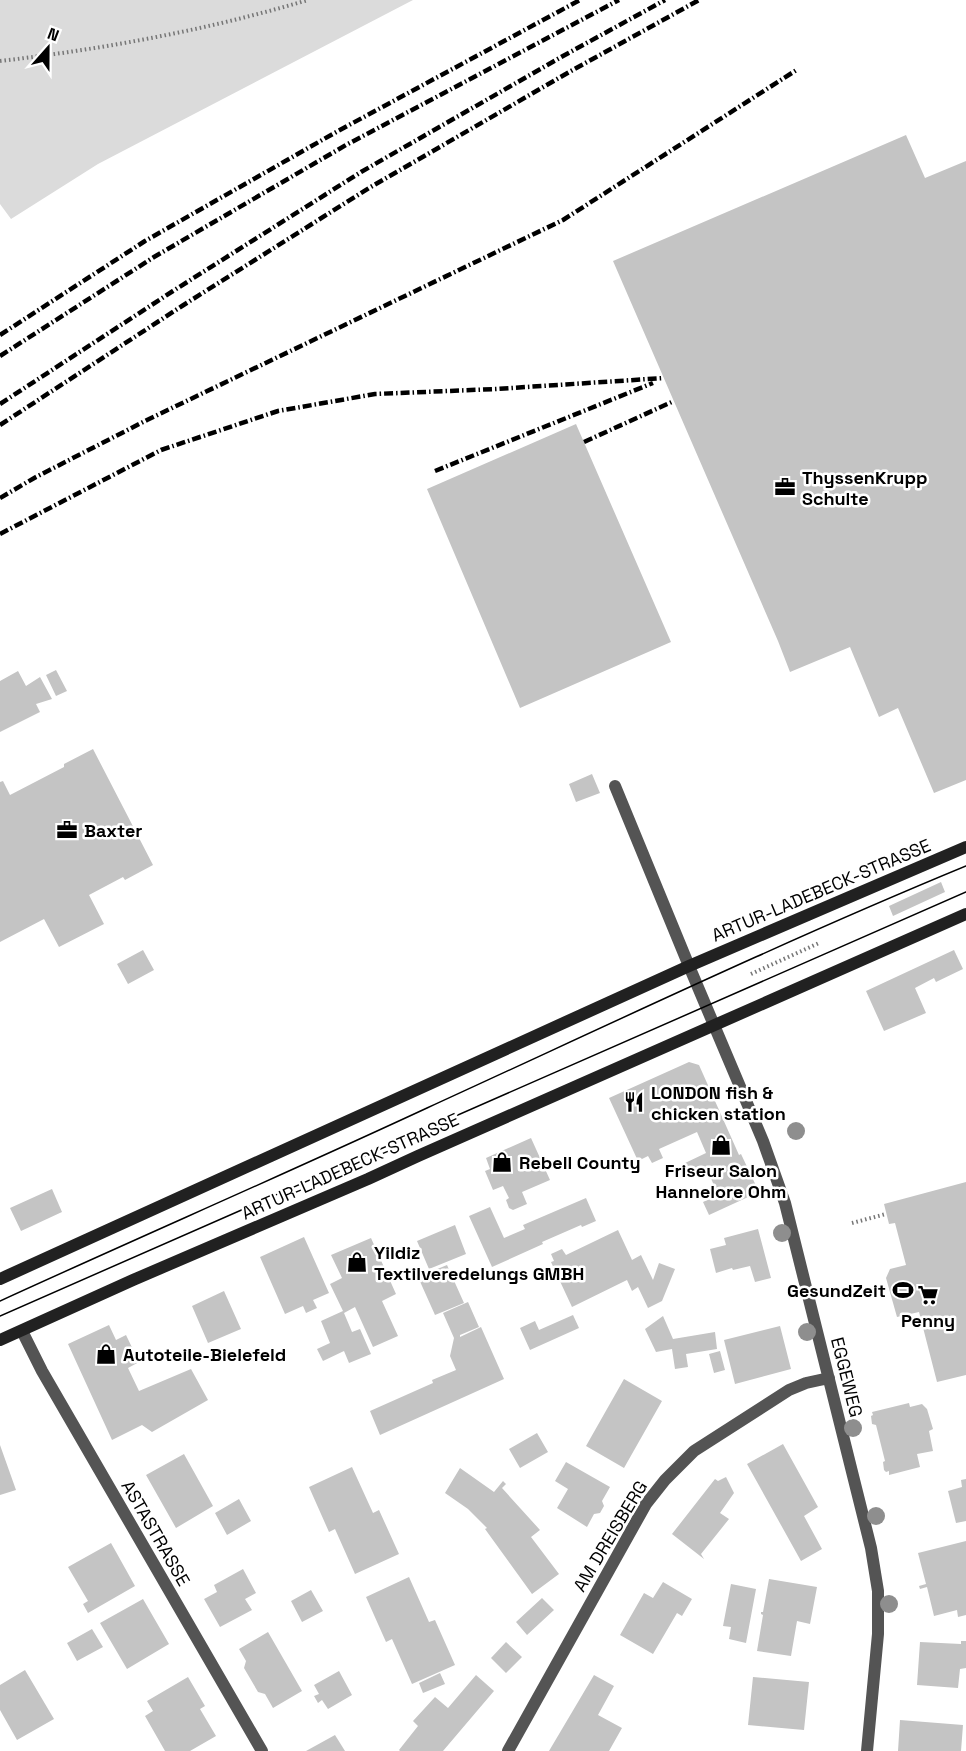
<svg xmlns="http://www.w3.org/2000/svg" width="966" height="1751" font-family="'Space Grotesk',sans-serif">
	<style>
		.green { fill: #dbdbdb }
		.building { fill: #c4c4c4 }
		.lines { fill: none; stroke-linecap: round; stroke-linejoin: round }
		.path { stroke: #767676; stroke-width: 4; stroke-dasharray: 1.5 3; stroke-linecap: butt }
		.lane { stroke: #545454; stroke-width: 12 }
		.street { stroke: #545454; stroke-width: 12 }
		.secondary { stroke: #212121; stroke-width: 12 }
		.tram { stroke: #000; stroke-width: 1.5 }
		.rail { stroke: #000; stroke-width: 4.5; stroke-dasharray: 9 3 1.5 3; stroke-linecap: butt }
		.tree { fill: #8e8e8e }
		.labels { text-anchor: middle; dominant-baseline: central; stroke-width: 5; stroke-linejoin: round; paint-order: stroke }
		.poi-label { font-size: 18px; font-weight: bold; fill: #000; stroke: #fff; text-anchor: start }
		.street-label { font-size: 18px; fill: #000; stroke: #fff }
	</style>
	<rect width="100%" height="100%" fill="#fff"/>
	<path class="green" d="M0 0H413L98 164 11 219 0 204Z"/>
	<path class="building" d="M906 135 925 178 966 161V780L934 793 898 708 879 717 850 647 790 672 778 641 613 261Z
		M576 424 671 642 520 708 427 489Z
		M56 670 67 691 56 696 46 675Z
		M18 671 26 686 40 677 52 699 36 704 40 712 0 732V681Z
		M93 749 153 865 125 880 123 877 89 895 104 924 59 947 44 919 0 942V782L3 781 10 795 64 767V764Z
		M592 774 600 793 576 802 569 784Z
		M941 882 945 892 893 916 889 906Z
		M143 950 154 970 128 984 117 964Z
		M954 950 963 969 936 982 934 978 915 988 926 1013 884 1031 866 991Z
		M689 1062 699 1065 739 1155 741 1154 759 1192 709 1215 703 1202 718 1195 707 1169 689 1178 683 1164 706 1153 697 1132 659 1149 663 1158 652 1163 648 1156 638 1161 609 1098Z
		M531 1138 550 1180 522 1192 527 1204 513 1210 509 1208 506 1200 509 1198 503 1186 493 1190 485 1171 490 1169 486 1158Z
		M966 1182V1375L937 1382 919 1312 897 1317 886 1278 890 1269 906 1265 895 1223 889 1224 884 1204Z
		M52 1189 62 1212 21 1231 10 1208Z
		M586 1198 596 1221 582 1227 581 1225 542 1242 543 1244 492 1267 469 1216 490 1207 504 1238 525 1229 523 1225Z
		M455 1225 466 1254 429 1269 417 1241Z
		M758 1229 771 1278 755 1282 750 1266 733 1270 732 1268 716 1273 710 1249 726 1245 724 1238Z
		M618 1230 632 1260 641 1255 653 1280 659 1263 675 1269 662 1301 648 1308 638 1287 632 1291 627 1280 572 1307 551 1262 554 1261 551 1254 562 1249 566 1255Z
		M304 1237 329 1293 313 1300 317 1308 306 1313 303 1306 285 1314 260 1257Z
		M371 1238 396 1294 382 1301 398 1336 373 1347 355 1307 344 1313 352 1332 360 1329 371 1354 349 1363 344 1351 323 1361 317 1349 330 1343 321 1321 343 1311 330 1284 342 1278 331 1255Z
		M447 1265 464 1303 435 1315 418 1277Z
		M224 1291 241 1329 208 1343 192 1306Z
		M468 1302 479 1327 460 1335V1337L481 1327 504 1379 380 1435 370 1411 433 1383 432 1380 456 1370 450 1356 454 1338 443 1313Z
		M573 1315 579 1328 530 1350 520 1328 535 1321 539 1330Z
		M663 1316 673 1339 715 1332 717 1349 686 1354 688 1367 675 1369 672 1349 656 1352 645 1329Z
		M109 1325 116 1340 126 1335 139 1362 128 1368 139 1391 191 1369 208 1400 152 1432 142 1425 112 1440 68 1344Z
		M780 1326 791 1369 735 1384 724 1340Z
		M720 1351 725 1370 714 1373 709 1354Z
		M624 1379 662 1401 624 1468 586 1446Z
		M909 1403 910 1407 922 1404 927 1409 933 1429 929 1431 933 1451 917 1454 920 1467 889 1475V1471L886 1472 884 1470 883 1462 885 1461 876 1425 872 1424 871 1416 873 1415 872 1412Z
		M537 1433 548 1452 520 1468 509 1449Z
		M783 1444 818 1507 804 1516 822 1549 801 1561 747 1464Z
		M0 1445 16 1490 0 1495Z
		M184 1454 213 1506 176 1528 146 1475Z
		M566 1462 610 1487 602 1501 604 1506 600 1513 594 1514 587 1527 557 1508 568 1489 555 1481Z
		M352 1467 373 1513 379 1510 399 1554 355 1574 335 1529 329 1532 309 1487Z
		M460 1468 494 1492 503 1481 506 1484 502 1488 540 1530 531 1537 559 1574 532 1594 485 1529 487 1528 468 1509 445 1493Z
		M726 1477 734 1493 720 1513 729 1519 701 1554 704 1559 672 1534 715 1479 718 1481Z
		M966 1479V1521L956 1523 948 1491 962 1487 961 1480Z
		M239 1499 251 1521 227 1535 215 1513Z
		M966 1541V1615L958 1617 957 1610 934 1616 927 1587 920 1589 919 1586 926 1584 918 1553Z
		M111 1543 135 1586 88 1613 83 1604 88 1601 68 1567Z
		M243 1569 256 1593 245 1599 252 1610 220 1627 204 1599 217 1592 214 1585Z
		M409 1577 429 1622 435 1620 455 1665 412 1684 392 1639 386 1642 366 1597Z
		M769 1579 817 1587 810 1624 797 1621 791 1656 757 1651 763 1615 761 1614V1612H763Z
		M663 1582 692 1599 682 1616 677 1613 653 1654 620 1635 644 1593 653 1598Z
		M731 1584 756 1589 746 1643 729 1639 731 1627 723 1626Z
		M311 1590 323 1611 302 1622 291 1601Z
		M542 1598 554 1610 527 1635 516 1622Z
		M143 1599 169 1644 127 1669 100 1623Z
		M92 1629 103 1647 77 1661 67 1643Z
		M268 1632 302 1691 273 1708 265 1694 258 1692 244 1668 246 1661 239 1649Z
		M961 1641H966V1668L960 1669 958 1688 917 1685 920 1642 961 1644Z
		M506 1642 522 1657 506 1673 491 1658Z
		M25 1670 54 1719 17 1740 0 1710V1685Z
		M339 1671 352 1695 328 1709 322 1700 318 1703 314 1696 319 1694 314 1685Z
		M440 1673 445 1684 423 1693 419 1683Z
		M476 1675 494 1691 443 1751H400L399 1750 418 1726 413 1721 435 1697 448 1708Z
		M594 1675 614 1686 598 1715 622 1728 609 1751H549Z
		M188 1677 205 1706 200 1709 216 1736 190 1751H165L145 1716 153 1711 147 1701Z
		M753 1677 809 1682 804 1730 748 1725Z
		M900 1720 963 1725 961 1751H898Z
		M335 1735 345 1751H306Z"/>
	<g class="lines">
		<path class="path" d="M0 61C104 49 207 30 308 0
			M751 974 819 943
			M852 1223 886 1214"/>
		<path class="lane" d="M615 786 689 966"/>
		<path class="street" d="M689 966 763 1141 785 1203 871 1548 878 1591V1634L867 1751
			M22 1331 42 1371 262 1751
			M508 1751 646 1504 665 1480 694 1451 789 1390 806 1383 829 1378"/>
		<path class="secondary" d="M0 1279 689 966 966 847
			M0 1340 133 1280 368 1179 418 1156 966 914"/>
		<path class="tram" d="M0 1301C142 1236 285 1174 427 1108 606 1026 784 941 966 866
			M0 1316 966 892"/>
		<path class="rail" d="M0 335 145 241 338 131 580 0
			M0 356 154 257 346 145 619 0
			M0 404 173 291 361 172 563 56 665 0
			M0 425 182 306 369 188 571 71 699 0
			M584 442 674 401
			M435 471 653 383
			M0 498 36 477 147 420 563 220 798 69
			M0 534 161 450 278 411 375 394 496 389 664 378"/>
	</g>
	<g class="tree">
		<circle cx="796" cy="1131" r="9"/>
		<circle cx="782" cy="1233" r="9"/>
		<circle cx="807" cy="1332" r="9"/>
		<circle cx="853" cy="1428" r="9"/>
		<circle cx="876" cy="1516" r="9"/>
		<circle cx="889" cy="1604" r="9"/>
	</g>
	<defs>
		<g id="office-bare" transform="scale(1.62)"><path d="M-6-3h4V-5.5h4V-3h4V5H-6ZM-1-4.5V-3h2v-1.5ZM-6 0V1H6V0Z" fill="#000" stroke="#fff" stroke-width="2.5" paint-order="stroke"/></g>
		<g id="restaurant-bare" transform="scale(1.62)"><path d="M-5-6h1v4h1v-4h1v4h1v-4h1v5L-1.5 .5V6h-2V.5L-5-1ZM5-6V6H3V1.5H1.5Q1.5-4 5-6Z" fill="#000" stroke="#fff" stroke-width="2.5" paint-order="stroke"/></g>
		<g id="shop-bare" transform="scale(1.62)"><path d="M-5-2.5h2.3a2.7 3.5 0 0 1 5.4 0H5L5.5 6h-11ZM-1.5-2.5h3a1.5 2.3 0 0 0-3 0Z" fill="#000" stroke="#fff" stroke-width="2.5" paint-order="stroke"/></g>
		<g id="stadium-bare" transform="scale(1.62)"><path d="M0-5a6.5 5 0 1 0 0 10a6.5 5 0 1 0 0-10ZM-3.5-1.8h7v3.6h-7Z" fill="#000" stroke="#fff" stroke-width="2.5" paint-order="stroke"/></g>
		<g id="supermarket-bare" transform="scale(1.62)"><path d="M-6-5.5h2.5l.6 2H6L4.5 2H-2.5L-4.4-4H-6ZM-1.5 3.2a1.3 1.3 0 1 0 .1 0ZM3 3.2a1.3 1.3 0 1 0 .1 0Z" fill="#000" stroke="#fff" stroke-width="2.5" paint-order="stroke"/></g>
	</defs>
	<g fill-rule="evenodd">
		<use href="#office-bare" x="785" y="487"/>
		<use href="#office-bare" x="67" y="830"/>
		<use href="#restaurant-bare" x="634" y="1102"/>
		<use href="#shop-bare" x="721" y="1145"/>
		<use href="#shop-bare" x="502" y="1162"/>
		<use href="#shop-bare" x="357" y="1262"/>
		<use href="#stadium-bare" x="903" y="1290"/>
		<use href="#supermarket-bare" x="928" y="1295"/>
		<use href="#shop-bare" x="106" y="1354"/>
	</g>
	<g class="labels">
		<g class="poi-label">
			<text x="802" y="477">ThyssenKrupp<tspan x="802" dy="21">Schulte</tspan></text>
			<text x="84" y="830">Baxter</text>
			<text x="651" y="1092">LONDON fish &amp;<tspan x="651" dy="21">chicken station</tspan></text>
			<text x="519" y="1162">Rebell County</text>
			<text x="721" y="1170" text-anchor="middle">Friseur Salon<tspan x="721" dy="21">Hannelore Ohm</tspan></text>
			<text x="374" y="1252">Yildiz<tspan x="374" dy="21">Textilveredelungs GMBH</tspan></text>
			<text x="886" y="1290" text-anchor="end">GesundZeit</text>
			<text x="928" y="1320" text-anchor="middle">Penny</text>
			<text x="123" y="1354">Autoteile-Bielefeld</text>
		</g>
		<g class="street-label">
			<text transform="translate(821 890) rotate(-23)">ARTUR-LADEBECK-STRASSE</text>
			<text transform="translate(350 1166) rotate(-24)">ARTUR-LADEBECK-STRASSE</text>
			<text transform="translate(847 1377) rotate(76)">EGGEWEG</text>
			<text transform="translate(156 1533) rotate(60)">ASTASTRASSE</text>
			<text transform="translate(610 1536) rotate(-59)">AM DREISBERG</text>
		</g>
	</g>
	<g transform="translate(48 48) rotate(21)" stroke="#ffffff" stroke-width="4.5" paint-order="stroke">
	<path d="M0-4.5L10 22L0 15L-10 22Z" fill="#000000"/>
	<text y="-9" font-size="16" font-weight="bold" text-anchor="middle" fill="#000000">N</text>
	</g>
</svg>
